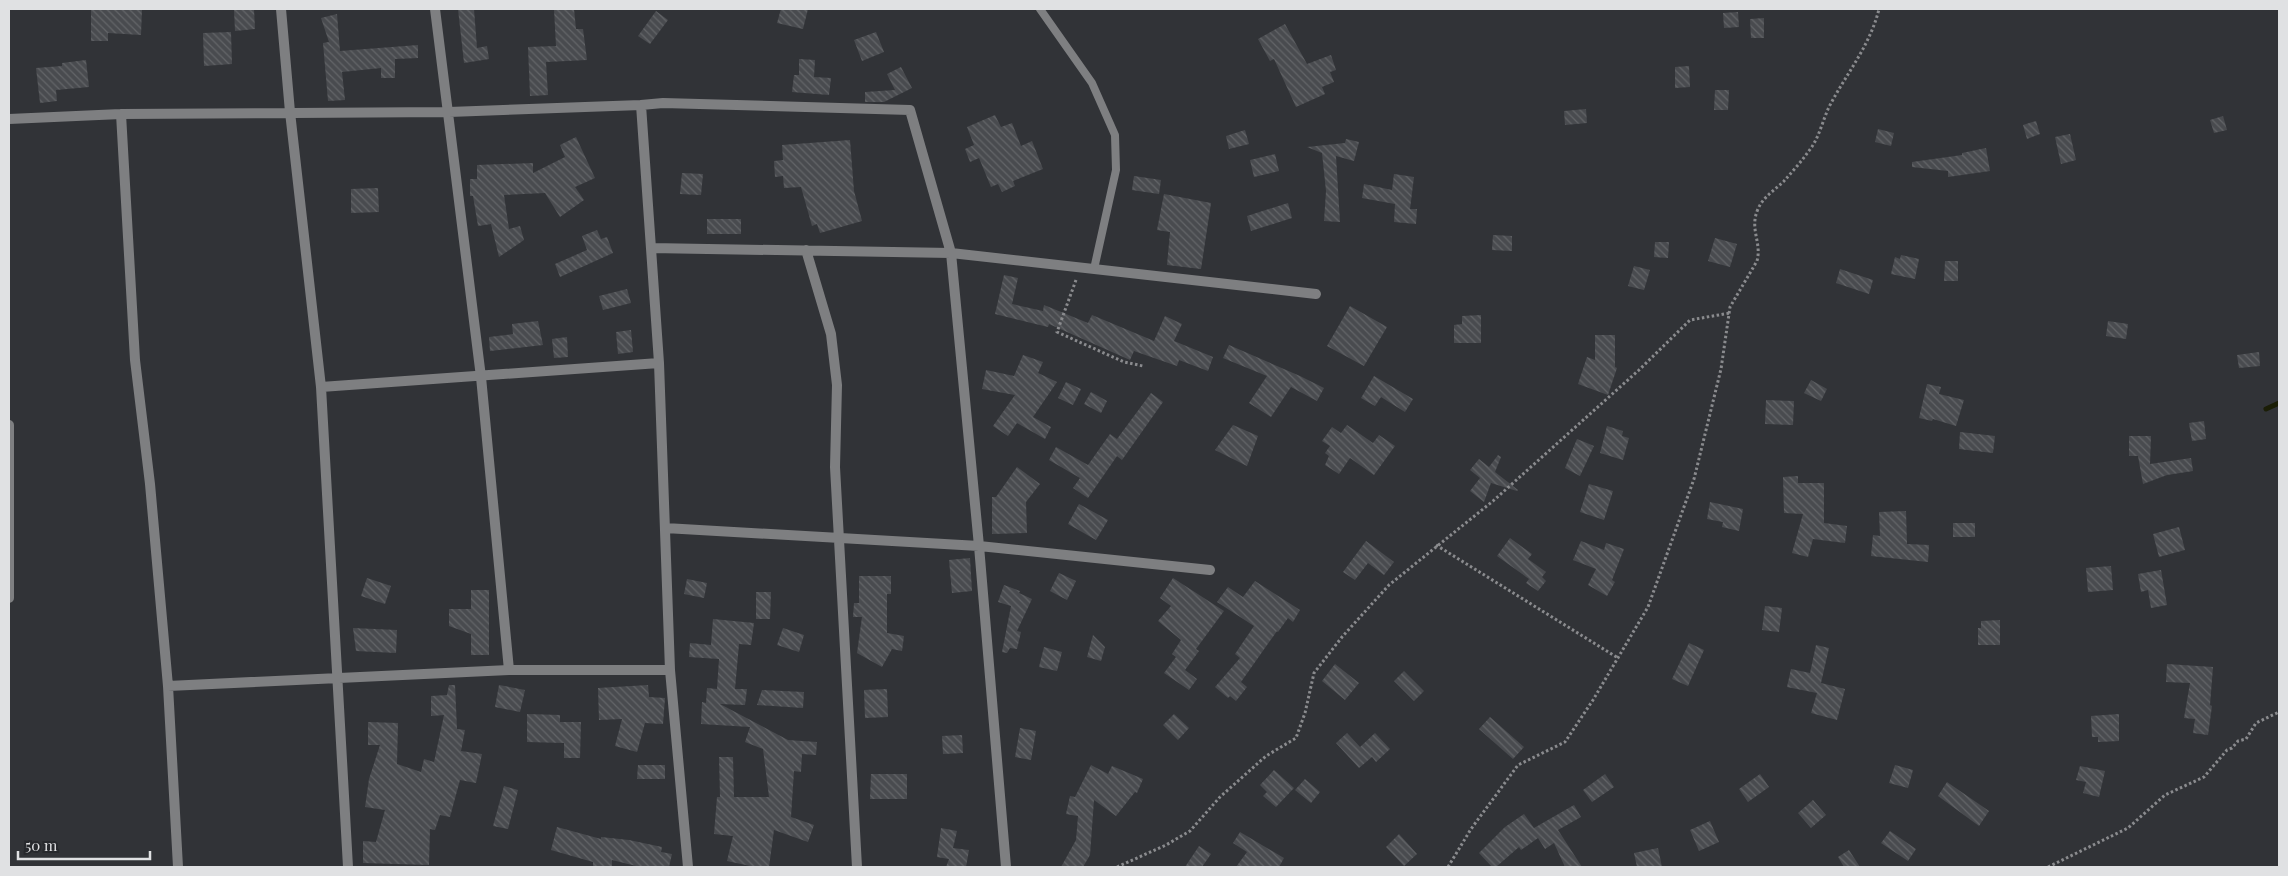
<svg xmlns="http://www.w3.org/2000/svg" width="2288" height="876" font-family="'Playfair Display',serif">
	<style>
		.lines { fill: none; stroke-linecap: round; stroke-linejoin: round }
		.stream { stroke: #1b1e06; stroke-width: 5 }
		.building { fill: url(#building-back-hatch) }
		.path { stroke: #8a8b8e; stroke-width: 3; stroke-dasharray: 2.5 2.5; stroke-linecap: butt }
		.lane { stroke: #7e7f81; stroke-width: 8 }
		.street { stroke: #7e7f81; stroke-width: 10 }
	</style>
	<defs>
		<pattern id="building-back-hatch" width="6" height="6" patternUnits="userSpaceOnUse" patternTransform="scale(1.25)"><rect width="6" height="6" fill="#494b4f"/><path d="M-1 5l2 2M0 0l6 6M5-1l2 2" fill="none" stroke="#636568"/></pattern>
	</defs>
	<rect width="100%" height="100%" fill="#313337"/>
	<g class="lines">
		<path class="stream" d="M2266 409 2279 403"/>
	</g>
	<path class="building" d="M91 9H142L141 35 108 33V41H91Z
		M254 9 255 29 235 31 234 10Z
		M458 9H474L477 48 487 46 489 59 464 63Z
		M554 9H574L576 29H583L587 60 546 62 548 95 530 96 528 47 556 46Z
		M781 9H808L803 29 777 23Z
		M656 11 668 20 650 44 638 36Z
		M1738 12 1739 27 1724 28 1723 13Z
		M337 14 340 51 418 45V58L395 59V78H381V68L342 72 345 100 328 101 323 43 329 42 321 18Z
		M1764 18V38H1751L1750 19Z
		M1285 24 1307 64 1331 55 1336 70 1330 72 1334 82 1322 87 1325 94 1296 107 1274 59 1270 61 1258 39Z
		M231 32 232 64 204 66 203 33Z
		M876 32 884 52 862 61 854 40Z
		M799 59 815 60 814 77 831 78 829 95 792 92 794 75H799Z
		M86 60 89 87 56 90 57 101 40 103 36 68 62 66V63Z
		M1689 66 1690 87 1675 88V67Z
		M901 67 912 88 884 102H865V92L895 90 887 74Z
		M1715 90H1729L1728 110H1714Z
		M1586 109 1587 123 1565 125 1564 111Z
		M995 115 1001 127 1012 123 1021 146 1032 141 1043 169 1013 181 1015 186 1002 192 998 184 991 187 979 158 970 162 965 149 974 145 967 127Z
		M2223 116 2227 130 2214 133 2210 120Z
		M2036 121 2040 134 2027 139 2023 125Z
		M1878 129 1894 133 1891 146 1875 142Z
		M1245 130 1249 144 1229 149 1226 136Z
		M2070 134 2076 160 2061 164 2055 137Z
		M576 137 595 178 575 187 584 200 560 217 545 193 504 195 509 229 520 226 524 240 499 257 491 224 478 226 473 196H470V179H477V165L533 163V173L565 157 560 145Z
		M1346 139 1359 142 1354 161 1336 156 1340 222 1324 221 1326 191 1322 153 1307 147 1345 143Z
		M850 140 854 191 862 221 820 233 817 224 812 226 801 187 784 188 783 176 775 177 774 161 783 160 782 145Z
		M1986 148 1990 171 1948 177V171L1912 167V162L1962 155V153Z
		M1275 154 1279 171 1254 177 1250 160Z
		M682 173 703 174 701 195 680 194Z
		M1394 174 1414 177 1410 209H1417L1416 224 1394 222 1395 204 1362 198 1364 184 1392 190Z
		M1134 176 1161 180 1159 194 1132 190Z
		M378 188 379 212 351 213V189Z
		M1164 194 1211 203 1201 269 1167 265 1170 232 1157 230Z
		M1288 203 1292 218 1251 231 1247 216Z
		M707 219H741V234H707Z
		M597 230 601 239 607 237 613 253 560 277 555 264 587 250 582 236Z
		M1493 235 1512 236V251L1492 250Z
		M1715 238 1737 244 1730 267 1708 261Z
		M1655 242H1669L1668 258 1654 257Z
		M1901 255 1919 259 1915 279 1891 274 1895 257 1900 259Z
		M1945 261H1958V281H1944Z
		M1634 266 1650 270 1644 290 1628 286Z
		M1840 269 1873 280 1869 294 1836 283Z
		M1004 275 1018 278 1012 304 1043 311 1044 305 1088 323 1092 315 1154 341 1165 316 1182 324 1174 341 1213 357 1208 371 1179 360 1177 366 1134 351 1130 360 1049 324 1048 327 995 314Z
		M627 289 631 303 603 310 599 296Z
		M1350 306 1387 327 1364 366 1327 346Z
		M1481 315V343H1454V325L1462 324V316Z
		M538 321 543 345 490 351 489 337 513 334 512 324Z
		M2108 321 2128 324 2126 339 2106 336Z
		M631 330 633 352 618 354 616 332Z
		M1595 335H1615V367L1617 368 1608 395 1578 384 1587 357 1595 360Z
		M567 337 568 357 554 358 552 339Z
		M1229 345 1300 376 1324 388 1317 401 1291 387 1271 417 1249 403 1267 376 1223 358Z
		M2259 352 2260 366 2239 368 2237 355Z
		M1023 355 1043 362 1038 373 1057 382 1033 417 1051 427 1045 439 1017 423 1008 436 993 426 1015 395 982 389 986 370 1014 376Z
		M1374 376 1413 399 1405 412 1381 397 1375 406 1361 398Z
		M1811 380 1827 389 1821 401 1804 393Z
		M1066 382 1081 389 1073 405 1058 398Z
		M1927 384 1941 387 1939 394 1964 400 1956 426 1933 419 1932 421 1919 418Z
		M1091 392 1107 401 1101 413 1084 404Z
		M1151 393 1163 402 1122 460 1117 456 1088 498 1073 488 1080 478 1049 460 1056 447 1088 465 1110 434 1117 439Z
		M1766 400 1794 401 1793 425 1765 424Z
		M2204 421 2206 439 2192 441 2189 423Z
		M1233 425 1258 436 1247 466 1215 450Z
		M1347 425 1373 443 1379 435 1395 446 1374 475 1350 458 1339 474 1325 465 1329 456 1325 453 1330 446 1322 441 1332 427 1341 433Z
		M1607 426 1623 431 1622 436 1629 438 1623 460 1600 453Z
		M1960 432 1995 436 1993 453 1959 449Z
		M2129 436H2151L2150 464 2191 458 2193 471 2167 475 2143 484 2138 456H2129Z
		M1577 439 1594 446 1580 476 1565 468Z
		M1498 455 1501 457 1495 472 1518 490 1517 491 1491 483 1484 502 1470 491 1480 478 1470 470 1479 459 1489 467Z
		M1017 467 1040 484 1026 502 1027 533 992 534V497H996Z
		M1798 476V483H1824V523L1847 526 1845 543 1813 539 1808 557 1792 553 1803 514 1784 513 1783 477Z
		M1589 484 1613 491 1604 520 1580 512Z
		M1710 502 1743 509 1739 531 1722 527 1723 522 1707 519Z
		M1079 504 1108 520 1096 540 1068 524Z
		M1906 511 1907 544 1929 545 1928 562 1871 556 1873 535 1880 536 1879 512Z
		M1953 523H1975V537H1953Z
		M2179 527 2185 550 2159 557 2153 534Z
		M1510 538 1532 554 1528 559 1546 572 1542 577 1546 581 1538 591 1526 583 1529 579 1497 556Z
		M1366 541 1394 562 1384 575 1368 563 1355 580 1343 572Z
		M1581 541 1604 550 1606 543 1624 549 1612 580 1615 582 1607 596 1588 585 1596 569 1573 560Z
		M970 558 972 591 952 593 949 560Z
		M2111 566 2113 590 2088 592 2086 568Z
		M2161 570 2167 605 2151 608 2148 590 2141 592 2138 574Z
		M1059 573 1076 581 1067 600 1050 591Z
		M859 576H891V594H887V633L904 636 902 651 892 649 882 667 857 653 862 617H853L854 603H859Z
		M367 578 391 586 385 604 361 596Z
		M1173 578 1224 611 1196 649 1199 651 1185 670 1197 679 1189 690 1164 673 1176 657 1172 654 1181 640 1158 621 1171 606 1160 598Z
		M687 579 707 583 704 598 684 594Z
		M1255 581 1300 610 1293 622 1288 618 1278 632 1277 631 1241 682 1247 687 1236 701 1230 696 1228 698 1215 687 1240 658 1235 654 1254 626 1217 602 1228 587 1243 597Z
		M1004 585 1020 591 1019 593 1032 599 1017 631 1021 632 1017 649 1010 648 1007 653 1002 652 1011 606 998 602Z
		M471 590H489V655H471V634L449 626V609H471Z
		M756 592H771L770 619H756Z
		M1765 606 1782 608 1779 632 1762 630Z
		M713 619 754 623 751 645 739 644 735 689H747L745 705 720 704 788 740 817 742 816 755 802 754 801 772 794 771 791 817 814 825 808 842 774 830 769 867H755L727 861 733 836 714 834 717 797H720L719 757H733L734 797H769L763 749 745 742 750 727 701 724 702 702 706 703 707 688 717 689 719 659 689 657 690 643 711 645Z
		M2000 620V645H1978V628H1981V621Z
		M353 628 397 630 396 653 356 651Z
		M783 628 804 635 799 652 777 645Z
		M1093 635 1105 647 1101 661 1087 657Z
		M1689 643 1704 650 1688 686 1672 679Z
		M1816 645 1829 648 1821 683 1845 689 1837 720 1811 713 1817 693 1787 687 1791 669 1810 673Z
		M1044 647 1062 652 1057 671 1039 667Z
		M1335 664 1359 683 1345 700 1322 681Z
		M2167 664 2213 667 2210 705 2212 706 2208 735 2193 733 2195 719 2184 718 2190 683 2166 682Z
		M1404 671 1424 691 1414 701 1394 681Z
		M449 685H455L457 729 465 730 461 751 482 754 476 783 460 780 450 817 440 815 435 830 430 829 429 865 363 863V841L376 842 385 810 365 807 369 779 380 745H368V722L398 723 397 764 421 772 424 759 434 762 444 715 431 716V696L447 695Z
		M499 685 525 690 520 712 495 707Z
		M648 685 649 697 665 698 663 724 645 723 637 752 615 746 622 719 599 720 598 688Z
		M887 689 888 717 865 718 864 690Z
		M762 690 804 692 803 708 757 705Z
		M527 714 560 715V722H581L580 758H564V743L527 742Z
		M1174 714 1189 728 1178 740 1163 725Z
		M2119 714V741L2098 742V737H2092L2091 716Z
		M1490 717 1524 747 1513 759 1479 729Z
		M1020 728 1036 731 1031 760 1015 757Z
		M1347 733 1360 747 1375 733 1390 749 1376 762 1372 757 1359 768 1336 743Z
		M962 735 963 753 943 754 942 736Z
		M638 765H665V779H637Z
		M1091 765 1108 774 1112 766 1143 779 1137 793 1135 792 1116 816 1094 800 1090 855 1083 867H1061L1076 840 1078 816 1066 814 1070 796 1075 797Z
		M1895 765 1913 770 1908 788 1889 783Z
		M2080 766 2105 771 2099 797 2083 793 2086 782 2076 780Z
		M1274 770 1294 788 1276 807 1263 796 1267 792 1260 785Z
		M871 774H907V799H870Z
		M1605 774 1614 787 1592 802 1583 790Z
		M1760 774 1769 787 1748 802 1739 789Z
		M1305 779 1320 792 1311 803 1295 790Z
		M1947 782 1989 811 1979 826 1938 796Z
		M504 786 518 790 508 829 493 826Z
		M1813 800 1826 815 1811 828 1798 813Z
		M1574 805 1581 817 1558 830 1582 867H1565L1554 843 1545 849 1538 838 1521 850 1519 847 1496 867H1492L1479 853 1505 827 1524 814 1534 828Z
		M1710 821 1719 842 1699 851 1690 830Z
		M557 827 601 839V837L629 840 662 847 661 852 672 854 669 867H640L612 860V867H593V862L551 850Z
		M941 828 957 831 953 848 969 850 966 867H946L949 859 937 857Z
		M1890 831 1916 849 1908 861 1881 843Z
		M1240 832 1284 858 1279 867H1236L1247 852 1233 843Z
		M1399 834 1417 854 1404 866 1386 847Z
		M1199 846 1211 854 1202 867H1185Z
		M1658 848 1662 867H1637L1634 853Z
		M1849 850 1860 867H1844L1838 857Z"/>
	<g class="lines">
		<path class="path" d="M1076 280 1057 332 1124 362 1143 366
			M1436 545 1618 658
			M1117 867 1166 845 1190 831 1220 797 1266 756 1296 738 1305 713 1314 673 1342 637 1389 585 1493 501 1639 370 1690 320 1730 313
			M1448 867 1471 829 1518 765 1565 742 1593 700 1648 607 1694 479 1721 369 1730 307 1757 261C1762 242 1749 229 1758 209 1763 197 1775 190 1784 181 1792 172 1801 162 1808 152 1819 139 1822 122 1829 107 1846 74 1870 46 1879 9
			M2048 867 2128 828 2165 795 2204 777 2227 750 2232 748 2238 741 2246 739 2256 723 2279 712"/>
		<path class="lane" d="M1040 9 1092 83 1115 135 1116 170 1094 269"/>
		<path class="street" d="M281 9 290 112 321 387 348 867
			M435 9 481 377 509 670
			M121 114 135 360 150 484 168 686 178 867
			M9 119 121 114 449 112 641 105
			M651 248 951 253 1316 294
			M806 250 831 334 837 385 835 467 857 867
			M321 387 659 363
			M9 425V598
			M665 528 979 546 1210 570
			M168 686 509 670H670
			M688 867 670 670 659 363 641 105 663 103 910 110 951 253 979 546 1006 867"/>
	</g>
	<rect width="2288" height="876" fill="none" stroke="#e0e1e3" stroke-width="20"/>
	<path d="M18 851v8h132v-8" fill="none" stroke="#e0e1e3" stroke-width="2.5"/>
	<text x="25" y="851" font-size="15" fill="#e0e1e3" stroke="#27292d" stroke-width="4" paint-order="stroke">50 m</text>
</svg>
